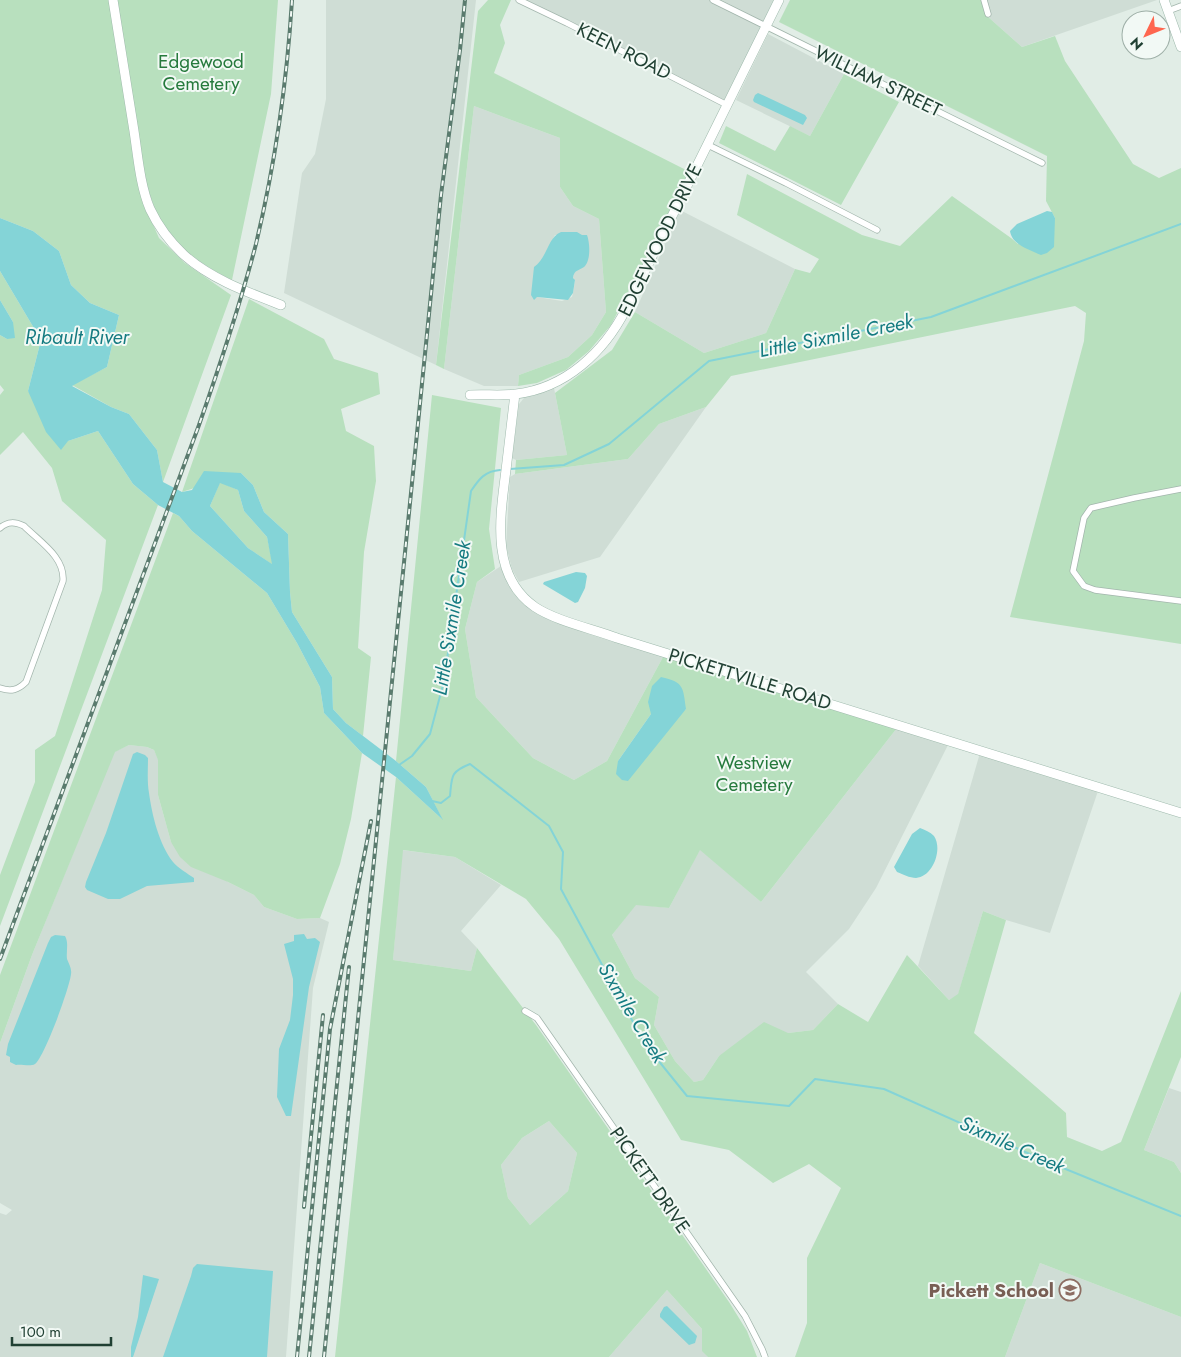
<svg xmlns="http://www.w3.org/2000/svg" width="1181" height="1357" font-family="Jost,sans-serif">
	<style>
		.built { fill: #cfddd5; fill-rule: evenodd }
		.green { fill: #b8e0be; fill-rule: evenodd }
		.water { fill: #84d4d7; fill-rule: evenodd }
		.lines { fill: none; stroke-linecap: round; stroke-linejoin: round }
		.stream { stroke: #84d4d7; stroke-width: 2 }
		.street-casing { stroke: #a3b6ad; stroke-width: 7 }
		.secondary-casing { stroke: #9fbaad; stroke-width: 10 }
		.street { stroke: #fff; stroke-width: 5.5 }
		.secondary { stroke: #fff; stroke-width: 9 }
		.rail-casing { stroke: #5a7b6e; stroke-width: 4 }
		.rail { stroke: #f2f9f5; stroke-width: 2; stroke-dasharray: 5.5; stroke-linecap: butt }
		.labels { text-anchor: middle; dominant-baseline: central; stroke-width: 4; stroke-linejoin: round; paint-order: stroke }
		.street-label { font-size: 19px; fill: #204033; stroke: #f2f9f5 }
		.park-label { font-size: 19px; fill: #267a3d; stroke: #f2f9f5 }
		.education-label { font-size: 19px; font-weight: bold; fill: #785e54; stroke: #f2f9f5; text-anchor: end }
		.water-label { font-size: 20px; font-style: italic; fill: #157b81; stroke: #f2f9f5 }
	</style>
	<rect width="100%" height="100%" fill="#e1ede6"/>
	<path class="built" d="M326 0H476L436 365 284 293 302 173 315 154 326 99Z
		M524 0H776L726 101Z
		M981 0H1157L1022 47 987 16Z
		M768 34 844 74 810 136 736 100Z
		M474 106 560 138V187L573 206 599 219 606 312 592 335 568 357 519 375 518 386H484L444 369ZM555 235H582L578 269 574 273 573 278 575 281 573 293 572 297 562 301 537 297 541 262Z
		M680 210 795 269 766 333 704 353 635 312Z
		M554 388 567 455 516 460 512 458 519 404 524 398Z
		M706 407 600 557 519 582 512 569 506 546 510 477 515 474 628 459 659 424Z
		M501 566 509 583 549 619 663 657 607 761 574 780 533 758 476 697 465 629 477 582Z
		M897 728 949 743 876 888 849 929 806 972 838 1004 813 1030 788 1033 719 1056 703 1080 694 1082 675 1061 654 1025 659 997 635 978 612 935 636 904 669 908 700 849 761 902Z
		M129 745 147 747 154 750 158 759V795L171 842 228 882 254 895 264 907 297 919 320 918 329 922 313 988 286 1357H0V1213L6 1215 12 1210 0 1203V1043L32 955 114 752Z
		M980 753 1098 791 1050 933 1006 920 983 911 958 995 949 1000 918 966Z
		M402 850 455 857 501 885 461 931 477 948 471 971 393 960Z
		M1169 1088 1181 1092V1173L1174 1162 1144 1150Z
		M549 1121 577 1153 568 1191 530 1225 508 1198 501 1165 522 1138Z
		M1040 1263 1181 1317V1357H1005Z
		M667 1290 702 1329V1350L708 1357H609Z"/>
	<path class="green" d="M0 0H109L148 213 159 238 185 263 231 295 163 482 157 450 129 414 111 407 72 385 107 367 119 315 90 303 71 285 59 251 33 231 0 218Z
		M117 0H278L271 94 232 280C201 265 169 243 155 209 152 201 149 192 146 183Z
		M488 0H511L500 25 505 43 494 73 690 172 611 325 589 351 566 370 537 383 518 386 519 375 568 357 592 335 606 312 599 219 573 206 560 187V138L474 106 444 369 436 365 478 11Z
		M790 0H981L987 16 1022 47 1055 36 1065 61 1133 164 1159 178 1181 168V644L1010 617 1084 341 1086 313 1075 306 731 376 706 407 659 424 628 459 515 474 516 460 567 455 555 393 612 350 635 312 704 353 766 333 795 269 810 273 819 259 737 215 747 174 862 235 900 246 952 196 1011 238 1018 244 1055 218 1046 201 1047 156 779 22Z
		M844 74 899 102 841 205 719 143 726 126 775 151 790 126 810 136Z
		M0 271 41 340 28 391 68 441 98 431 133 484 158 505 0 926V875L35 782V750L55 736 102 590 106 540 62 501 52 468 23 432 0 455V395L4 390 0 385V335L7 339 13 322 0 300Z
		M249 299 324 339 334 359 378 373 380 394 341 409 346 431 374 446 376 481 364 552 358 648 371 657 363 736 346 723 333 709 332 677 292 612 290 592 288 534 264 512 253 485 241 473 182 492Z
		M432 395 501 408 489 529 495 569 477 582 465 629 476 697 533 758 574 780 607 761 663 657 897 728 761 902 700 850 669 908 636 905 612 935 635 978 659 997 654 1025 675 1061 694 1082 703 1080 719 1056 764 1022 788 1033 813 1030 838 1004 868 1022 907 955 949 1000 958 994 983 911 1006 920 974 1033 1066 1113 1067 1137 1102 1151 1121 1142 1181 991V1057L1144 1150 1174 1162 1181 1173V1317L1040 1263 1005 1357H795L807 1323V1258L841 1188 809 1164 773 1183 729 1150 681 1140 559 939 526 899 455 857 403 850 393 960 471 971 477 948 536 1025 729 1302 747 1331 757 1357H708L702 1351V1329L667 1290 609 1357H335L396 777 442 819 426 787 396 761ZM651 708 686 709 618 761 651 714ZM549 1121 577 1153 568 1191 530 1225 508 1198 501 1165 522 1138Z
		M220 482 238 490 244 511 267 537 273 565 248 548 210 506Z
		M173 513 179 516 192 531 267 593 297 643 320 687 324 713 362 753 351 819 340 864 320 918 297 919 264 907 254 895 228 882 191 867 180 857 171 842 158 795V760L154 750 147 747 129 745 115 752 32 955 0 1043V975Z"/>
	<path class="water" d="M758 93 805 115 807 118 803 125 754 102 753 100 755 95Z
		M1047 211 1052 212 1055 218 1054 247 1047 253 1041 255C1029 249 1012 245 1010 231L1017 224Z
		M0 218 33 231 59 251 71 285 90 303 119 315 107 367 72 386 111 407 129 414 157 450 163 482 182 492 192 490 204 471 241 473 253 485 264 512 288 534 290 592 292 612 332 677 333 709 346 723 396 761 426 787 443 820 396 777 362 753 324 713 320 687 297 643 267 593 192 531 179 516 158 505 133 484 98 431 68 441 61 450 46 432 28 391 41 340 0 271ZM220 483 238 490 244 511 267 537 272 564 248 548 210 506Z
		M561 232H577L582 235H587C590 243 591 261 584 267 578 271 574 270 573 278L575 280 573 293 568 300 537 297 534 300 531 295 534 267C548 257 547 238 561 232Z
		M0 300 13 322 15 338 7 339 0 335Z
		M576 572 585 573 587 576 585 588 578 602 575 603 543 584 544 582Z
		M661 677C684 682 683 687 686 709L628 781 622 780 616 774 618 761 651 714 648 702 652 686Z
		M137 752 145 755 148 758C148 769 147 781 149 793 152 815 159 844 173 862 179 869 187 873 194 878V882L147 886 120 899H108L87 890 85 887 86 882 106 833 133 754Z
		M920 828C925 830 930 832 934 836 943 849 933 877 916 878 910 878 902 874 897 872L894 867 912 834Z
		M304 934 307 939 315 938 320 942 309 987 291 1116H286L277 1097 279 1049 290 1020 293 995V979L284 944 294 941V935Z
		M55 935 65 936C69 943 66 951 67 959 69 964 72 969 71 974 70 987 44 1058 35 1064 30 1067 22 1064 16 1065L10 1062V1057L6 1055 8 1044 48 943 51 937Z
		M197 1264 273 1271 267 1357H163L191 1276 193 1268Z
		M143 1275 159 1279 133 1357H131V1347L138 1317Z
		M667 1306 697 1336 695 1343 689 1345 660 1317V1314L664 1307Z"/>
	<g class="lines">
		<path class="stream" d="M510 469 564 465 609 444 709 361 931 317 1181 224
			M399 765 412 756 430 734 444 681 471 491C479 479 485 471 500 470
			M432 801 441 803 450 796C452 776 450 772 470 764L549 826 563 852 561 889 645 1044 687 1096 789 1106 815 1079 884 1089 1041 1159 1181 1216"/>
		<g class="street-casing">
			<path id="street" d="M519 0 567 23 727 105
				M713 0 1042 163
				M984 0 988 14
				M1168 11 1181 6
				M708 145 786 183 877 230
				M1181 489 1134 498 1091 508 1084 518 1073 571 1084 586 1095 590 1181 601
				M0 528C8 521 15 522 24 526 40 542 65 557 63 581L26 682C18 690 11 692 0 688
				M525 1011 537 1018 745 1316 762 1349 765 1357"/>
		</g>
		<g class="secondary-casing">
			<path id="secondary" d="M113 0C120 44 127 87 134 131 138 157 140 185 150 209 158 226 170 242 184 255 211 279 247 292 281 305
				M1164 0 1181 47
				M515 394C512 420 509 445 506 470 500 517 490 576 535 607 556 621 593 629 617 638L1181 813
				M470 395C485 394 501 396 516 394 566 388 604 352 626 309L779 0"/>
		</g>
		<use href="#street" class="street"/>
		<use href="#secondary" class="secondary"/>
		<g class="rail-casing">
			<path id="rail" d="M0 959 199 425C220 365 240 305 256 244 275 164 287 82 292 0
				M304 1207 323 1015
				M297 1357 330 1029 371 821
				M309 1357 349 967
				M324 1357 441 195 460 50 465 0"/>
		</g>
		<use href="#rail" class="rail"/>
	</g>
	<defs>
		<g id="school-ring" transform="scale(1.125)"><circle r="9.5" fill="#f2f9f5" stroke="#8d6e63" stroke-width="1.5"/><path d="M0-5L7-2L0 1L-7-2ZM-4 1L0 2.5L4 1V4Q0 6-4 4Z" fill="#8d6e63"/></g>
	</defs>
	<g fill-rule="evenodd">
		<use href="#school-ring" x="1070" y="1290"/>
	</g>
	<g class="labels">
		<g class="street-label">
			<text transform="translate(624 51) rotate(27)">KEEN ROAD</text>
			<text transform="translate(878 81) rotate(26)">WILLIAM STREET</text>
			<text transform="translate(660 240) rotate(-64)">EDGEWOOD DRIVE</text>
			<text transform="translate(750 679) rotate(17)">PICKETTVILLE ROAD</text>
			<text transform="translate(650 1180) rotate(55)">PICKETT DRIVE</text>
		</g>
		<g class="park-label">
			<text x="201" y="61">Edgewood<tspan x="201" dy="22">Cemetery</tspan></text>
			<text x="754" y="762">Westview<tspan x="754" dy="22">Cemetery</tspan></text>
		</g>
		<g class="education-label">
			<text x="1054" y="1290">Pickett School</text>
		</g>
		<g class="water-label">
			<text transform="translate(836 336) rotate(-11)">Little Sixmile Creek</text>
			<text x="77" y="337">Ribault River</text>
			<text transform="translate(452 618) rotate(-81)">Little Sixmile Creek</text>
			<text transform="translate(632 1013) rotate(59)">Sixmile Creek</text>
			<text transform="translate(1012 1145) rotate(24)">Sixmile Creek</text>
		</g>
	</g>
	<g transform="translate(1146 35) rotate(227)"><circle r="24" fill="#f2f9f5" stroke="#9eafa7"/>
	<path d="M0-4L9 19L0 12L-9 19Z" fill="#fe664f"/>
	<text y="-8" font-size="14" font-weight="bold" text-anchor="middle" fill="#204033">N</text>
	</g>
	<path d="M12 1337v8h99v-8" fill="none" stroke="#204033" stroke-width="2.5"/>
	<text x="20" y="1337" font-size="15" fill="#204033" stroke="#f2f9f5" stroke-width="4" paint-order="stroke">100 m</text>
</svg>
